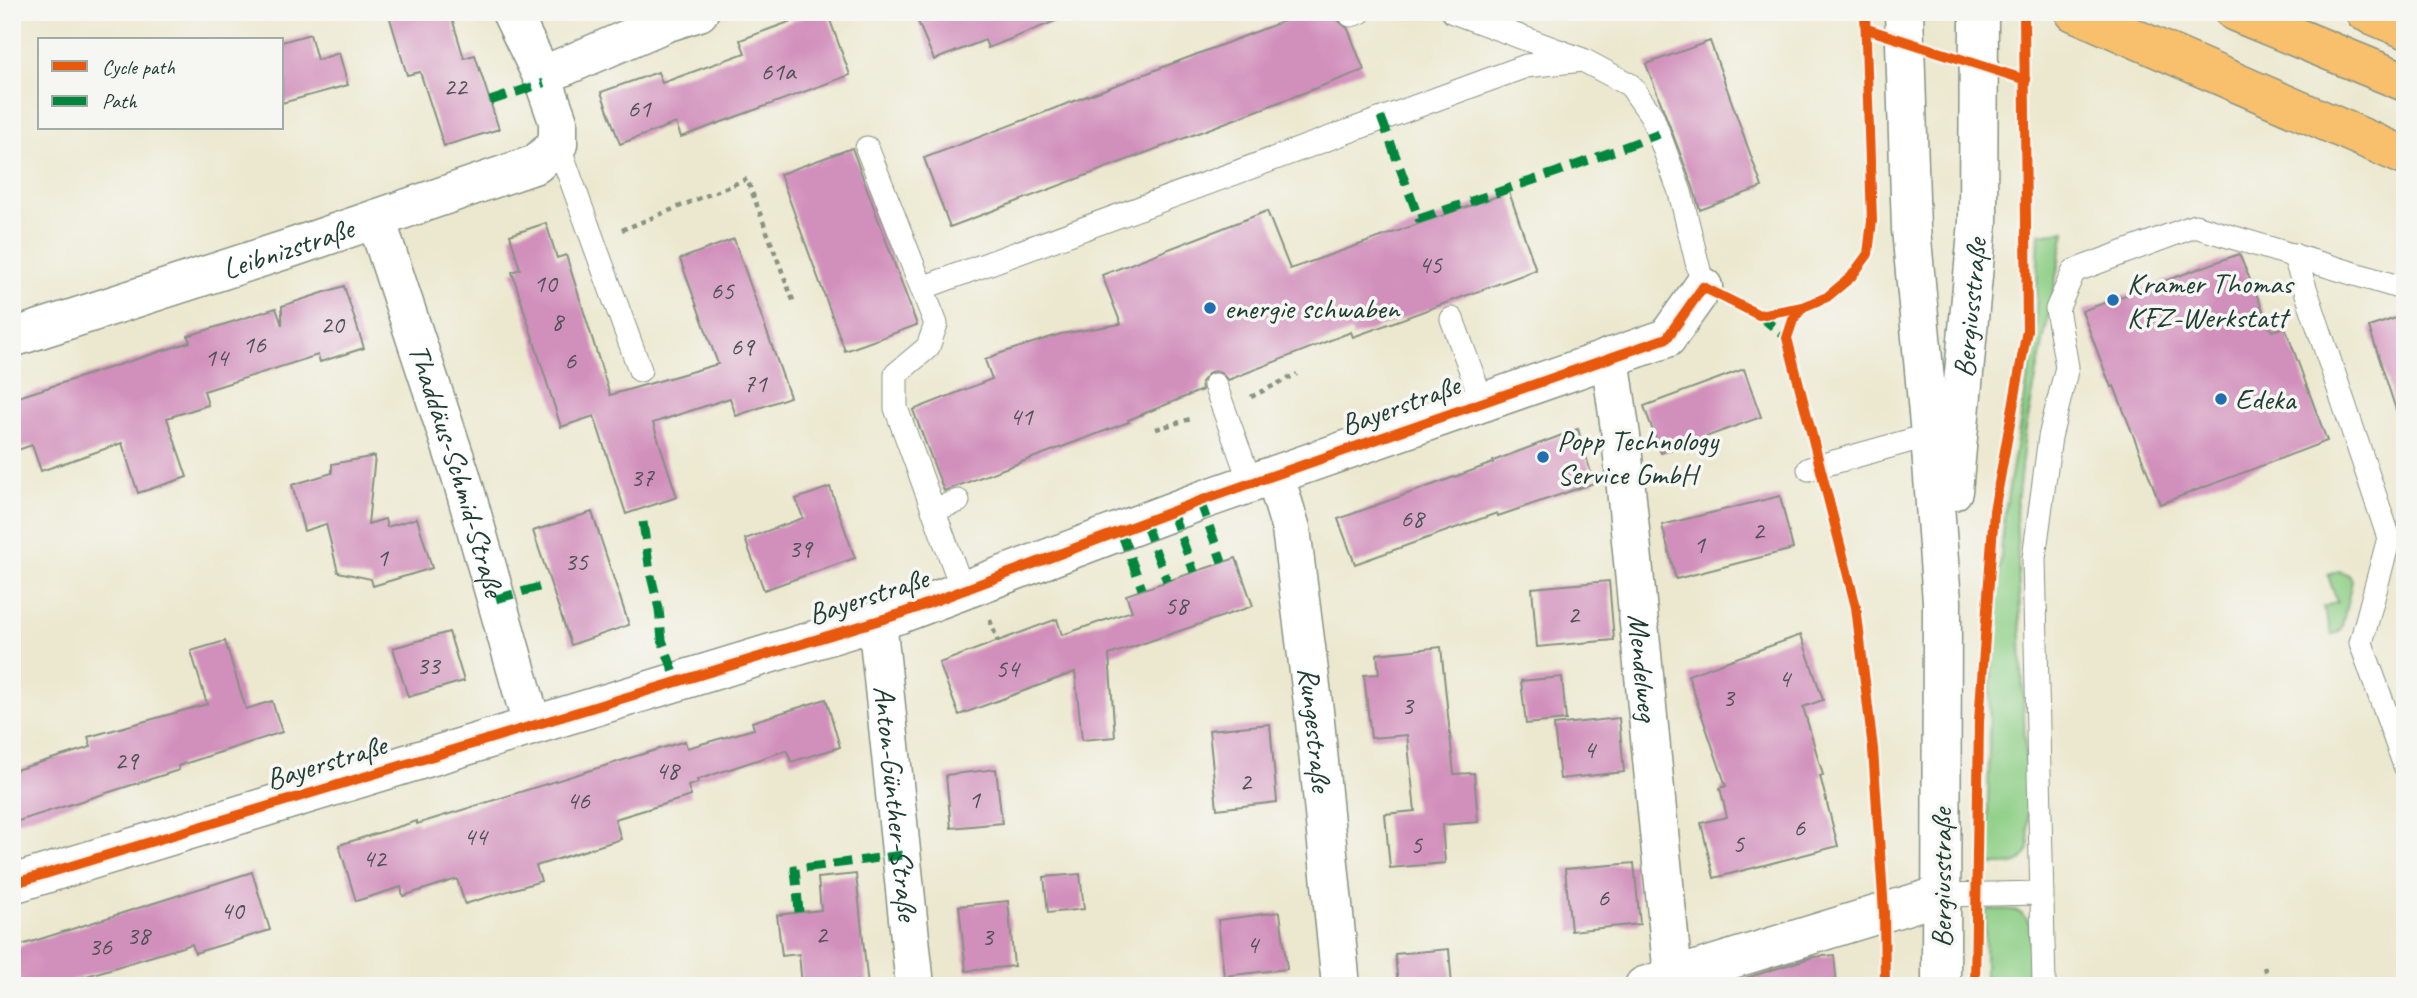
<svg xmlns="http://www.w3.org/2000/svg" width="2417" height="998" font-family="Caveat,sans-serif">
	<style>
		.green { fill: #8ecf86; stroke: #56865d; stroke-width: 2 }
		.building { fill: #d18fbb }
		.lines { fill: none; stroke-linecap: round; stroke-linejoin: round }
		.service-casing { stroke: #869282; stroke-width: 25 }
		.minor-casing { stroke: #869282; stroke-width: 41 }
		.tertiary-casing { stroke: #869282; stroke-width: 41 }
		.trunk-casing { stroke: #869282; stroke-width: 41 }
		.path { stroke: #869282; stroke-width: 4.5; stroke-dasharray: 5 5; stroke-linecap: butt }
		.service { stroke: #fff; stroke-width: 23 }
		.minor { stroke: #fff; stroke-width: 38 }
		.tertiary { stroke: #fff; stroke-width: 38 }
		.trunk { stroke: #f8bf6c; stroke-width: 38 }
		.quiet { stroke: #00873e; stroke-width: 9; stroke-dasharray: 18 9; stroke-linecap: butt }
		.cycleway-casing { stroke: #f6f6f2; stroke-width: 15 }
		.cycleway { stroke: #e8590c; stroke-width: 10 }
		.poi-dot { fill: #1f6fb2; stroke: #f6f6f2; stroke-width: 2.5 }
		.labels { text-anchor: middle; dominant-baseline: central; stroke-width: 7; stroke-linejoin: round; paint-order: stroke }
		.number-label { font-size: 26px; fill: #4c5256 }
		.street-label { font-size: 30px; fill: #1f3d34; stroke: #f6f6f2 }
		.poi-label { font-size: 30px; fill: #1f3d34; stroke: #f6f6f2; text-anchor: start }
	</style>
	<rect width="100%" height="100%" fill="#f6f6f2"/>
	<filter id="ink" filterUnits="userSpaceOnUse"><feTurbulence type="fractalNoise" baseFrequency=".0143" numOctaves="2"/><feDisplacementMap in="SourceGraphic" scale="14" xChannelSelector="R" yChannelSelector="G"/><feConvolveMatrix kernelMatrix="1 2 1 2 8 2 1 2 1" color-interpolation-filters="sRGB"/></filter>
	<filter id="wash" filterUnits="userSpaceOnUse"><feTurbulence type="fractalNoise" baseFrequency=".00686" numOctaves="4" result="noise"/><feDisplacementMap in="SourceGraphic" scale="28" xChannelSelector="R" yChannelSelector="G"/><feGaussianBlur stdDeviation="1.57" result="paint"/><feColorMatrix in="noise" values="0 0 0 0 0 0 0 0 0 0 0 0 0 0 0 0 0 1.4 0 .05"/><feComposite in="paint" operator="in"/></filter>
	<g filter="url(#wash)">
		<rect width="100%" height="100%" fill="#ece8cf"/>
		<path class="green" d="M2065 231 2025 434 2016 512 2029 848C2020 870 2008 864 1987 865L1990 695 1994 630 2005 511 2035 338 2039 234Z
			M2339 571 2349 575 2352 581 2342 626 2339 632 2332 635 2323 607 2337 602 2328 575Z
			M1985 910C2003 910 2022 905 2030 925V986H1985Z"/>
		<g id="blocks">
			<path class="building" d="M388 12H450L464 58 475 55 499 129 444 146 420 72 407 75Z
				M816 12H827L850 75 681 137 676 123 620 144 601 92 658 72 662 83 745 53 740 40Z
				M914 12H1073V14L988 48 985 40 934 60Z
				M1308 12H1337L1338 20 1348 29 1364 70 950 227 924 158Z
				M310 34 317 60 339 53 348 85 282 103V42Z
				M1710 41 1762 187 1700 210 1693 187 1646 64Z
				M852 148 917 325 845 351 780 174Z
				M1509 192 1536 270 1353 337 1351 332 1228 380 1218 371 1210 372 1201 382 1202 390 1128 420 1129 422 944 491 913 410 992 379 985 360 998 354 1061 334 1121 324 1102 275 1267 211 1290 269Z
				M546 223 557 258 566 255 610 395 718 364 680 259 734 239 790 397 736 416 730 398 653 423 677 497 626 514 594 416 561 427 512 272 520 269 510 235Z
				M2239 254 2272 331 2285 327 2327 441 2160 504 2114 386 2111 387 2082 311Z
				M344 286 364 348 320 362 318 355 204 391 208 405 167 418 187 477 138 493 122 443 41 471 32 445 12 452V399L190 342 188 336 276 308 282 325V306Z
				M2405 315V415L2398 416 2369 327Z
				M1744 369 1761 417 1661 453 1644 406Z
				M1578 429 1594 483 1498 516 1497 513 1355 564 1338 519 1493 463V461Z
				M375 456 368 524 385 519 387 527 417 518 432 568 373 586 371 579 338 572 326 524 304 531 292 485 332 473V464Z
				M830 487 855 558 764 590 745 539 803 518 796 499Z
				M1780 496 1793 549 1676 579 1662 525Z
				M592 512 629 625 571 645 533 531Z
				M1236 558 1253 606 1109 655 1115 737 1082 740 1075 672 959 715 939 663 1057 619 1062 635 1132 611 1126 595Z
				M1609 581 1614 640 1537 647 1532 588Z
				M449 632 464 681 408 697 393 648Z
				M1801 635 1823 700 1803 707 1823 775 1820 776 1838 846 1714 878 1701 823 1727 817 1720 788 1726 786 1688 675Z
				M225 641 246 709 272 701 282 732 178 766 179 770 12 823V771L91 747 88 737 207 704 191 651Z
				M1441 647 1454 774 1474 773 1478 822 1442 825 1445 863 1390 868 1385 814 1415 811 1407 735 1371 738 1364 675 1379 674 1377 654Z
				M1562 677 1566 720 1526 724 1521 681Z
				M826 699 840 747 791 762 787 750 697 780 698 783 688 786 691 796 615 819 621 839 536 866 541 881 465 904 457 879 403 896 401 887 356 901 339 845 417 821V824L685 741 687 748 754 729 752 722Z
				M1619 718 1624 772 1560 779 1554 725Z
				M1270 724 1277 802 1217 809 1209 730Z
				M996 769 1002 823 951 828 946 775Z
				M1634 863 1640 924 1571 931 1565 869Z
				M252 872 270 930 195 953 192 944 54 986H12V948Z
				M856 874 868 986H802L799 954 782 956 777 915 821 910 818 878Z
				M1080 874 1084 909 1048 913 1044 877Z
				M1008 901 1014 966 966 971 959 906Z
				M1280 912 1287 969 1224 976 1218 920Z
				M1449 949 1452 986H1398L1395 954Z
				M1834 955 1837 986H1746V978L1813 957Z"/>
		</g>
	</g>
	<g filter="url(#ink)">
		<use href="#blocks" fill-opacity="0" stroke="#869282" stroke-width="2"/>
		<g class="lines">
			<g class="service-casing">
				<path id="service" d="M1453 12 1583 60 1630 85 1652 116 1680 192 1703 287
					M1351 15 1360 12
					M558 144 640 370
					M867 148 936 324 928 347 896 374V408L963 591
					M2294 255 2389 538 2361 643 2405 766
					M922 288 1526 66 1583 60
					M1452 319 1482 401
					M1215 385 1251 484
					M1809 469 1930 435
					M933 510 958 501
					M1941 895 2042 893
					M2044 986 2034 558 2050 437 2067 367 2057 309 2074 271 2195 226 2405 289"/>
			</g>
			<g class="minor-casing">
				<g id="minor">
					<path d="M542 76 665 23 699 12"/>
					<path id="s1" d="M376 219 461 476 532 725"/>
					<path id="s2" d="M12 338 294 247 536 164 558 144V121L542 76 511 12"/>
					<path id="s3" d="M1610 357 1621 436 1673 977"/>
					<path id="s4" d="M1275 476 1291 529 1314 711 1341 986"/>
					<path id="s5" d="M877 620 915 986"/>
					<path d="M12 884 900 614 1200 501 1667 338 1703 287"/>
					<path d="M1644 986 1941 895"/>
				</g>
			</g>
			<g class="tertiary-casing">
				<g id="tertiary">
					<path d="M1904 12 1911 229 1930 435 1942 602 1941 986"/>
					<path id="s6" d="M1953 491 1978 222 1979 12"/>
				</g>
			</g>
			<g class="trunk-casing">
				<path id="trunk" d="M2074 12 2405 156
					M2235 12 2405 82
					M2365 12 2405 29"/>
			</g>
			<path class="path" d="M622 230 747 179 794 303
				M1251 397 1297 374
				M1156 429 1194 418
				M990 620 998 642
				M2264 967 2270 986"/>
			<use href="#service" class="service"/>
			<use href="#minor" class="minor"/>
			<use href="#tertiary" class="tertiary"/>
			<use href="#trunk" class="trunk"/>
			<path class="quiet" d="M490 101 544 83
				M1381 117 1419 219 1557 172 1659 134
				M1759 315 1787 338
				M1200 501 1222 562
				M1172 512 1194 572
				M643 522 650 572 659 609 662 640 677 681
				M1145 523 1167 581
				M1121 532 1142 589
				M496 599 539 587
				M799 912 795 869 902 855"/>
			<g class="cycleway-casing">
				<path id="cycleway" d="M1865 12 1872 221 1868 254 1851 277 1827 297 1803 307 1793 320 1787 338 1856 607 1873 749 1884 912 1885 986
					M1867 29 2026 80
					M12 884 900 614 1200 501 1667 338 1703 287 1759 315 1803 307
					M1975 986 1979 721 1994 511 2027 330 2024 12"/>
			</g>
			<use href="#cycleway" class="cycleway"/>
		</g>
	</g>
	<g class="poi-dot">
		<circle cx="2113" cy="300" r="7"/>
		<circle cx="1210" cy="308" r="7"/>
		<circle cx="2221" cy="399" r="7"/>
		<circle cx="1543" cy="457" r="7"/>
	</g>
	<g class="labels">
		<g class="number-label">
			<text x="778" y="71">61a</text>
			<text x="455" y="86">22</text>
			<text x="639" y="108">61</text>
			<text x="1430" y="264">45</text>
			<text x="545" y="283">10</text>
			<text x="722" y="290">65</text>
			<text x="557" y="321">8</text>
			<text x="332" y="324">20</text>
			<text x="254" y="344">16</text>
			<text x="742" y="346">69</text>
			<text x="216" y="357">14</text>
			<text x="570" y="360">6</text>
			<text x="755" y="383">71</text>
			<text x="1021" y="416">41</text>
			<text x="642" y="477">37</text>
			<text x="1412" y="518">68</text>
			<text x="1758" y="530">2</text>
			<text x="1699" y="544">1</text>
			<text x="800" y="548">39</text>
			<text x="382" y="557">1</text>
			<text x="576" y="561">35</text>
			<text x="1176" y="605">58</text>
			<text x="1573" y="614">2</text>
			<text x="428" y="665">33</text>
			<text x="1007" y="668">54</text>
			<text x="1784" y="678">4</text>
			<text x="1728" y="697">3</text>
			<text x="1407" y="705">3</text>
			<text x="1589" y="749">4</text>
			<text x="126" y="760">29</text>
			<text x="667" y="770">48</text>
			<text x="1245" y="781">2</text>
			<text x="974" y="799">1</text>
			<text x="578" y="800">46</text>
			<text x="1799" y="827">6</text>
			<text x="475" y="836">44</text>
			<text x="1738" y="843">5</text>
			<text x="1416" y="844">5</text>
			<text x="374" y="858">42</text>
			<text x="1603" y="897">6</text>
			<text x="232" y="910">40</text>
			<text x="821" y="934">2</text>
			<text x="138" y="935">38</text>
			<text x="987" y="936">3</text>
			<text x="1252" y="944">4</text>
			<text x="100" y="946">36</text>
		</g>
		<g class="street-label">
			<text stroke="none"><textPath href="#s2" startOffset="290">Leibnizstraße</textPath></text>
			<text stroke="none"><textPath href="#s6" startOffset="184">Bergiusstraße</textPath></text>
			<text transform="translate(1400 405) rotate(-20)">Bayerstraße</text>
			<text stroke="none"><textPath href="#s1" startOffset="264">Thaddäus-Schmid-Straße</textPath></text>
			<text transform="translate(868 596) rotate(-18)">Bayerstraße</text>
			<text stroke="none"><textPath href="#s3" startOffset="312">Mendelweg</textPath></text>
			<text stroke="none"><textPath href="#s4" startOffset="257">Rungestraße</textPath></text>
			<text transform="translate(326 762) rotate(-17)">Bayerstraße</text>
			<text stroke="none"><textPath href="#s5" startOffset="184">Anton-Günther-Straße</textPath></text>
			<text transform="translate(1941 878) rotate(-90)">Bergiusstraße</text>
		</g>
		<g class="poi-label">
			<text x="2127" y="283">Kramer Thomas<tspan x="2127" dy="34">KFZ-Werkstatt</tspan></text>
			<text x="1224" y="308">energie schwaben</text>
			<text x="2235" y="399">Edeka</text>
			<text x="1557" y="440">Popp Technology<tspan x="1557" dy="34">Service GmbH</tspan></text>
		</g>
	</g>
	<rect width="2417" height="998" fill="none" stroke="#f6f6f2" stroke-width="42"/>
	<rect x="38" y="38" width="245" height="91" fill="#f6f6f2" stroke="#a0aca6" stroke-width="2"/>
	<rect x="52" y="61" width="35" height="10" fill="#e8590c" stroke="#a0aca6" stroke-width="2"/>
	<text x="102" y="74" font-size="21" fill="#1f3d34">Cycle path</text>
	<rect x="52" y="96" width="35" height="10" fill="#00873e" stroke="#a0aca6" stroke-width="2"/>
	<text x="102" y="108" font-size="21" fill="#1f3d34">Path</text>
</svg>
